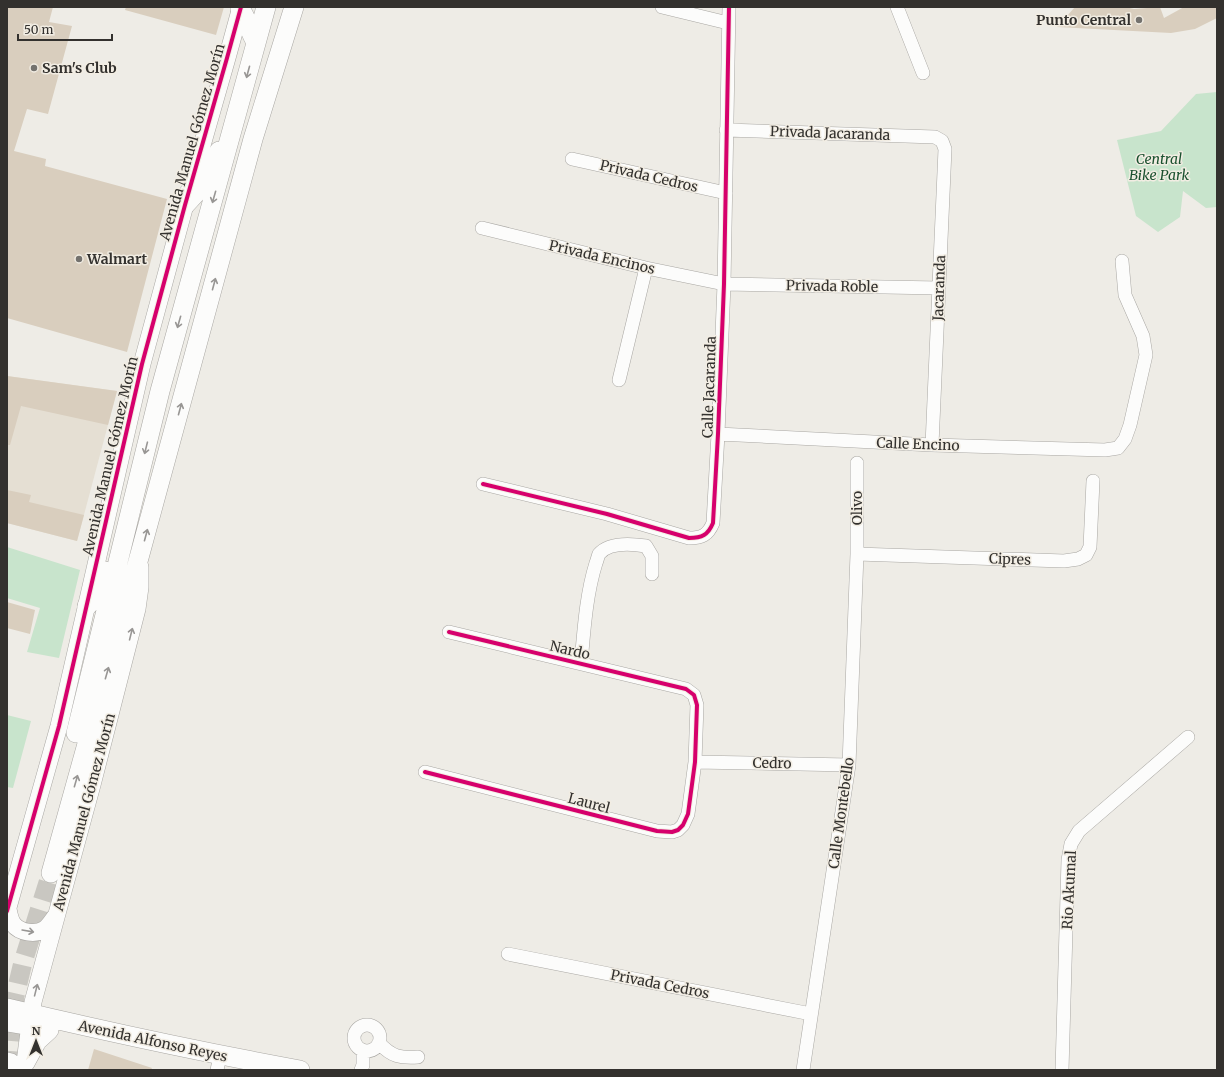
<svg xmlns="http://www.w3.org/2000/svg" width="1224" height="1077" font-family="Merriweather,serif">
	<style>
		.built { fill: #e5dfd3 }
		.green { fill: #c8e4cc }
		.building { fill: #d9cebe }
		.lines { fill: none; stroke-linecap: round; stroke-linejoin: round }
		.secondary-tunnel { stroke: #c9c7c1; stroke-width: 19; stroke-dasharray: 19 10; stroke-linecap: butt }
		.minor-casing { stroke: #a9a7a3; stroke-width: 14 }
		.tertiary-casing { stroke: #a9a7a3; stroke-width: 18 }
		.secondary-casing { stroke: #a9a7a3; stroke-width: 20 }
		.minor { stroke: #fcfcfb; stroke-width: 13 }
		.tertiary { stroke: #fcfcfb; stroke-width: 17 }
		.secondary { stroke: #fcfcfb; stroke-width: 19 }
		.cycleway-casing { stroke: #f2ede3; stroke-width: 6 }
		.cycleway { stroke: #d6006c; stroke-width: 4 }
		.oneway { stroke: #989694 }
		.poi-dot { fill: #74726e; stroke: #f2ede3; stroke-width: 1.5 }
		.labels { text-anchor: middle; dominant-baseline: central; stroke-width: 3; stroke-linejoin: round; paint-order: stroke }
		.poi-label { font-size: 14px; font-weight: bold; fill: #33312e; stroke: #f2ede3; text-anchor: start }
		.street-label { font-size: 14px; fill: #33312e; stroke: #f2ede3 }
		.park-label { font-size: 14px; font-style: italic; fill: #1a512f; stroke: #f2ede3 }
	</style>
	<rect width="100%" height="100%" fill="#eeece6"/>
	<path class="built" d="M7 376 117 391 77 541 7 523Z"/>
	<path class="green" d="M1217 92V207L1206 208 1183 191 1180 217 1158 232 1136 216 1117 140 1161 131 1196 94Z
		M7 547 80 570 59 658 27 652 40 608 7 598Z
		M7 715 31 721 13 788 7 787Z"/>
	<path class="building" d="M7 7H53L49 22 72 26 48 114 27 109 14 151 46 159 45 166 167 199 127 352 7 318Z
		M126 7H224L216 35 125 10Z
		M1075 7H1125L1134 9 1160 7 1164 18 1184 7H1217V18L1195 29 1171 33 1057 27Z
		M7 376 117 391 108 425 21 406 10 445H7Z
		M7 490 31 495 29 502 84 515 77 541 7 523Z
		M7 602 35 610 30 634 7 628Z
		M94 1049 152 1068 151 1070H88Z"/>
	<g class="lines">
		<path class="secondary-tunnel" d="M9 1070 15 996 23 962 51 873"/>
		<g class="minor-casing">
			<path id="minor" d="M662 7 728 23
				M897 7 923 73
				M726 130 935 137 942 141 945 149 932 445
				M572 159 726 193
				M482 228 646 268 724 284 939 288
				M619 380 646 268
				M718 434 932 445 1105 450 1118 448 1125 439 1130 425 1146 355 1143 336 1125 295 1122 261
				M483 484 607 514 689 538C702 538 708 535 713 523L718 434 724 284 729 7
				M857 554 1064 561 1078 559 1086 555 1090 547 1093 481
				M581 663C584 630 586 595 596 563 597 561 598 556 599 554 609 542 633 544 646 546L652 556V574
				M695 762 849 765
				M425 772 657 831 672 832 678 830 683 825 688 814 695 762 697 705 694 695 686 689 449 632
				M508 954 811 1014
				M354 1038a13 13 0 1 1 26 0a13 13 0 1 1-26 0Z
				M379 1043C392 1057 400 1058 418 1057
				M217 1070 220 1056
				M361 1070 363 1065V1051
				M803 1070 849 765 857 554V463
				M1062 1070 1068 860 1071 844 1079 831 1188 737"/>
		</g>
		<g class="tertiary-casing">
			<path id="tertiary" d="M8 909C9 914 10 920 13 924 20 933 36 935 45 929 49 926 52 921 55 917
				M7 911 59 726 142 364 185 205 227 58 241 7
				M7 1061 11 1062 22 1070
				M25 1062 33 1002 92 785 137 609 140 587V567"/>
		</g>
		<g class="secondary-casing">
			<path id="secondary" d="M240 9C248 19 249 32 256 42
				M185 205 197 192 219 151
				M87 606 98 594 105 571
				M76 733 160 391 266 7
				M51 873 140 554 253 139 294 7
				M7 1008C104 1031 201 1052 300 1070
				M7 1022 37 1027
				M25 1063 37 1041 49 1030"/>
		</g>
		<use href="#minor" class="minor"/>
		<use href="#tertiary" class="tertiary"/>
		<use href="#secondary" class="secondary"/>
		<g class="cycleway-casing">
			<path id="cycleway" d="M483 484 607 514 689 538C702 538 708 535 713 523L718 434 724 284 729 7
				M425 772 657 831 672 832 678 830 683 825 688 814 695 762 697 705 694 695 686 689 449 632
				M7 911 59 726 142 364 185 205 227 58 241 7"/>
		</g>
		<use href="#cycleway" class="cycleway"/>
	</g>
	<defs><path id="oneway-shaft" d="M-6 0H5M1.5-3L5.5 0L1.5 3" fill="none" stroke-width="1.6" stroke-linecap="round" stroke-linejoin="round"/></defs>
	<g class="oneway">
		<use href="#oneway-shaft" transform="translate(248 72) rotate(105)"/>
		<use href="#oneway-shaft" transform="translate(214 197) rotate(106)"/>
		<use href="#oneway-shaft" transform="translate(214 284) rotate(-75)"/>
		<use href="#oneway-shaft" transform="translate(179 322) rotate(106)"/>
		<use href="#oneway-shaft" transform="translate(180 409) rotate(-75)"/>
		<use href="#oneway-shaft" transform="translate(146 448) rotate(104)"/>
		<use href="#oneway-shaft" transform="translate(146 535) rotate(-75)"/>
		<use href="#oneway-shaft" transform="translate(131 634) rotate(-76)"/>
		<use href="#oneway-shaft" transform="translate(107 673) rotate(-74)"/>
		<use href="#oneway-shaft" transform="translate(76 781) rotate(-74)"/>
		<use href="#oneway-shaft" transform="translate(28 931) rotate(10)"/>
		<use href="#oneway-shaft" transform="translate(36 990) rotate(-76)"/>
	</g>
	<g class="poi-dot">
		<circle cx="1139" cy="20" r="4"/>
		<circle cx="34" cy="68" r="4"/>
		<circle cx="79" cy="259" r="4"/>
	</g>
	<g class="labels">
		<g class="poi-label">
			<text x="1131" y="20" text-anchor="end">Punto Central</text>
			<text x="42" y="68">Sam's Club</text>
			<text x="87" y="259">Walmart</text>
		</g>
		<g class="street-label">
			<text transform="translate(830 133) rotate(2)">Privada Jacaranda</text>
			<text transform="translate(192 142) rotate(-74)">Avenida Manuel Gómez Morín</text>
			<text transform="translate(649 176) rotate(13)">Privada Cedros</text>
			<text transform="translate(602 257) rotate(13)">Privada Encinos</text>
			<text transform="translate(832 286) rotate(1)">Privada Roble</text>
			<text transform="translate(939 288) rotate(-88)">Jacaranda</text>
			<text transform="translate(709 387) rotate(-88)">Calle Jacaranda</text>
			<text transform="translate(918 444) rotate(2)">Calle Encino</text>
			<text transform="translate(110 456) rotate(-77)">Avenida Manuel Gómez Morín</text>
			<text transform="translate(857 508) rotate(-90)">Olivo</text>
			<text transform="translate(1010 559) rotate(2)">Cipres</text>
			<text transform="translate(570 650) rotate(13)">Nardo</text>
			<text transform="translate(772 763) rotate(1)">Cedro</text>
			<text transform="translate(589 803) rotate(15)">Laurel</text>
			<text transform="translate(84 812) rotate(-75)">Avenida Manuel Gómez Morín</text>
			<text transform="translate(841 813) rotate(-82)">Calle Montebello</text>
			<text transform="translate(1069 890) rotate(-87)">Rio Akumal</text>
			<text transform="translate(660 984) rotate(11)">Privada Cedros</text>
			<text transform="translate(153 1041) rotate(12)">Avenida Alfonso Reyes</text>
		</g>
		<g class="park-label">
			<text x="1159" y="159">Central<tspan x="1159" dy="16">Bike Park</tspan></text>
		</g>
	</g>
	<rect width="1224" height="1077" fill="none" stroke="#33312e" stroke-width="16"/>
	<g transform="translate(36 1041)" stroke="#f2ede3" stroke-width="3" paint-order="stroke">
	<path d="M0-3L7 15L0 10L-7 15Z" fill="#33312e"/>
	<text y="-6" font-size="11" font-weight="bold" text-anchor="middle" fill="#33312e">N</text>
	</g>
	<path d="M18 34v6h94v-6" fill="none" stroke="#33312e" stroke-width="2"/>
	<text x="24" y="34" font-size="12" fill="#33312e" stroke="#f2ede3" stroke-width="3" paint-order="stroke">50 m</text>
</svg>
